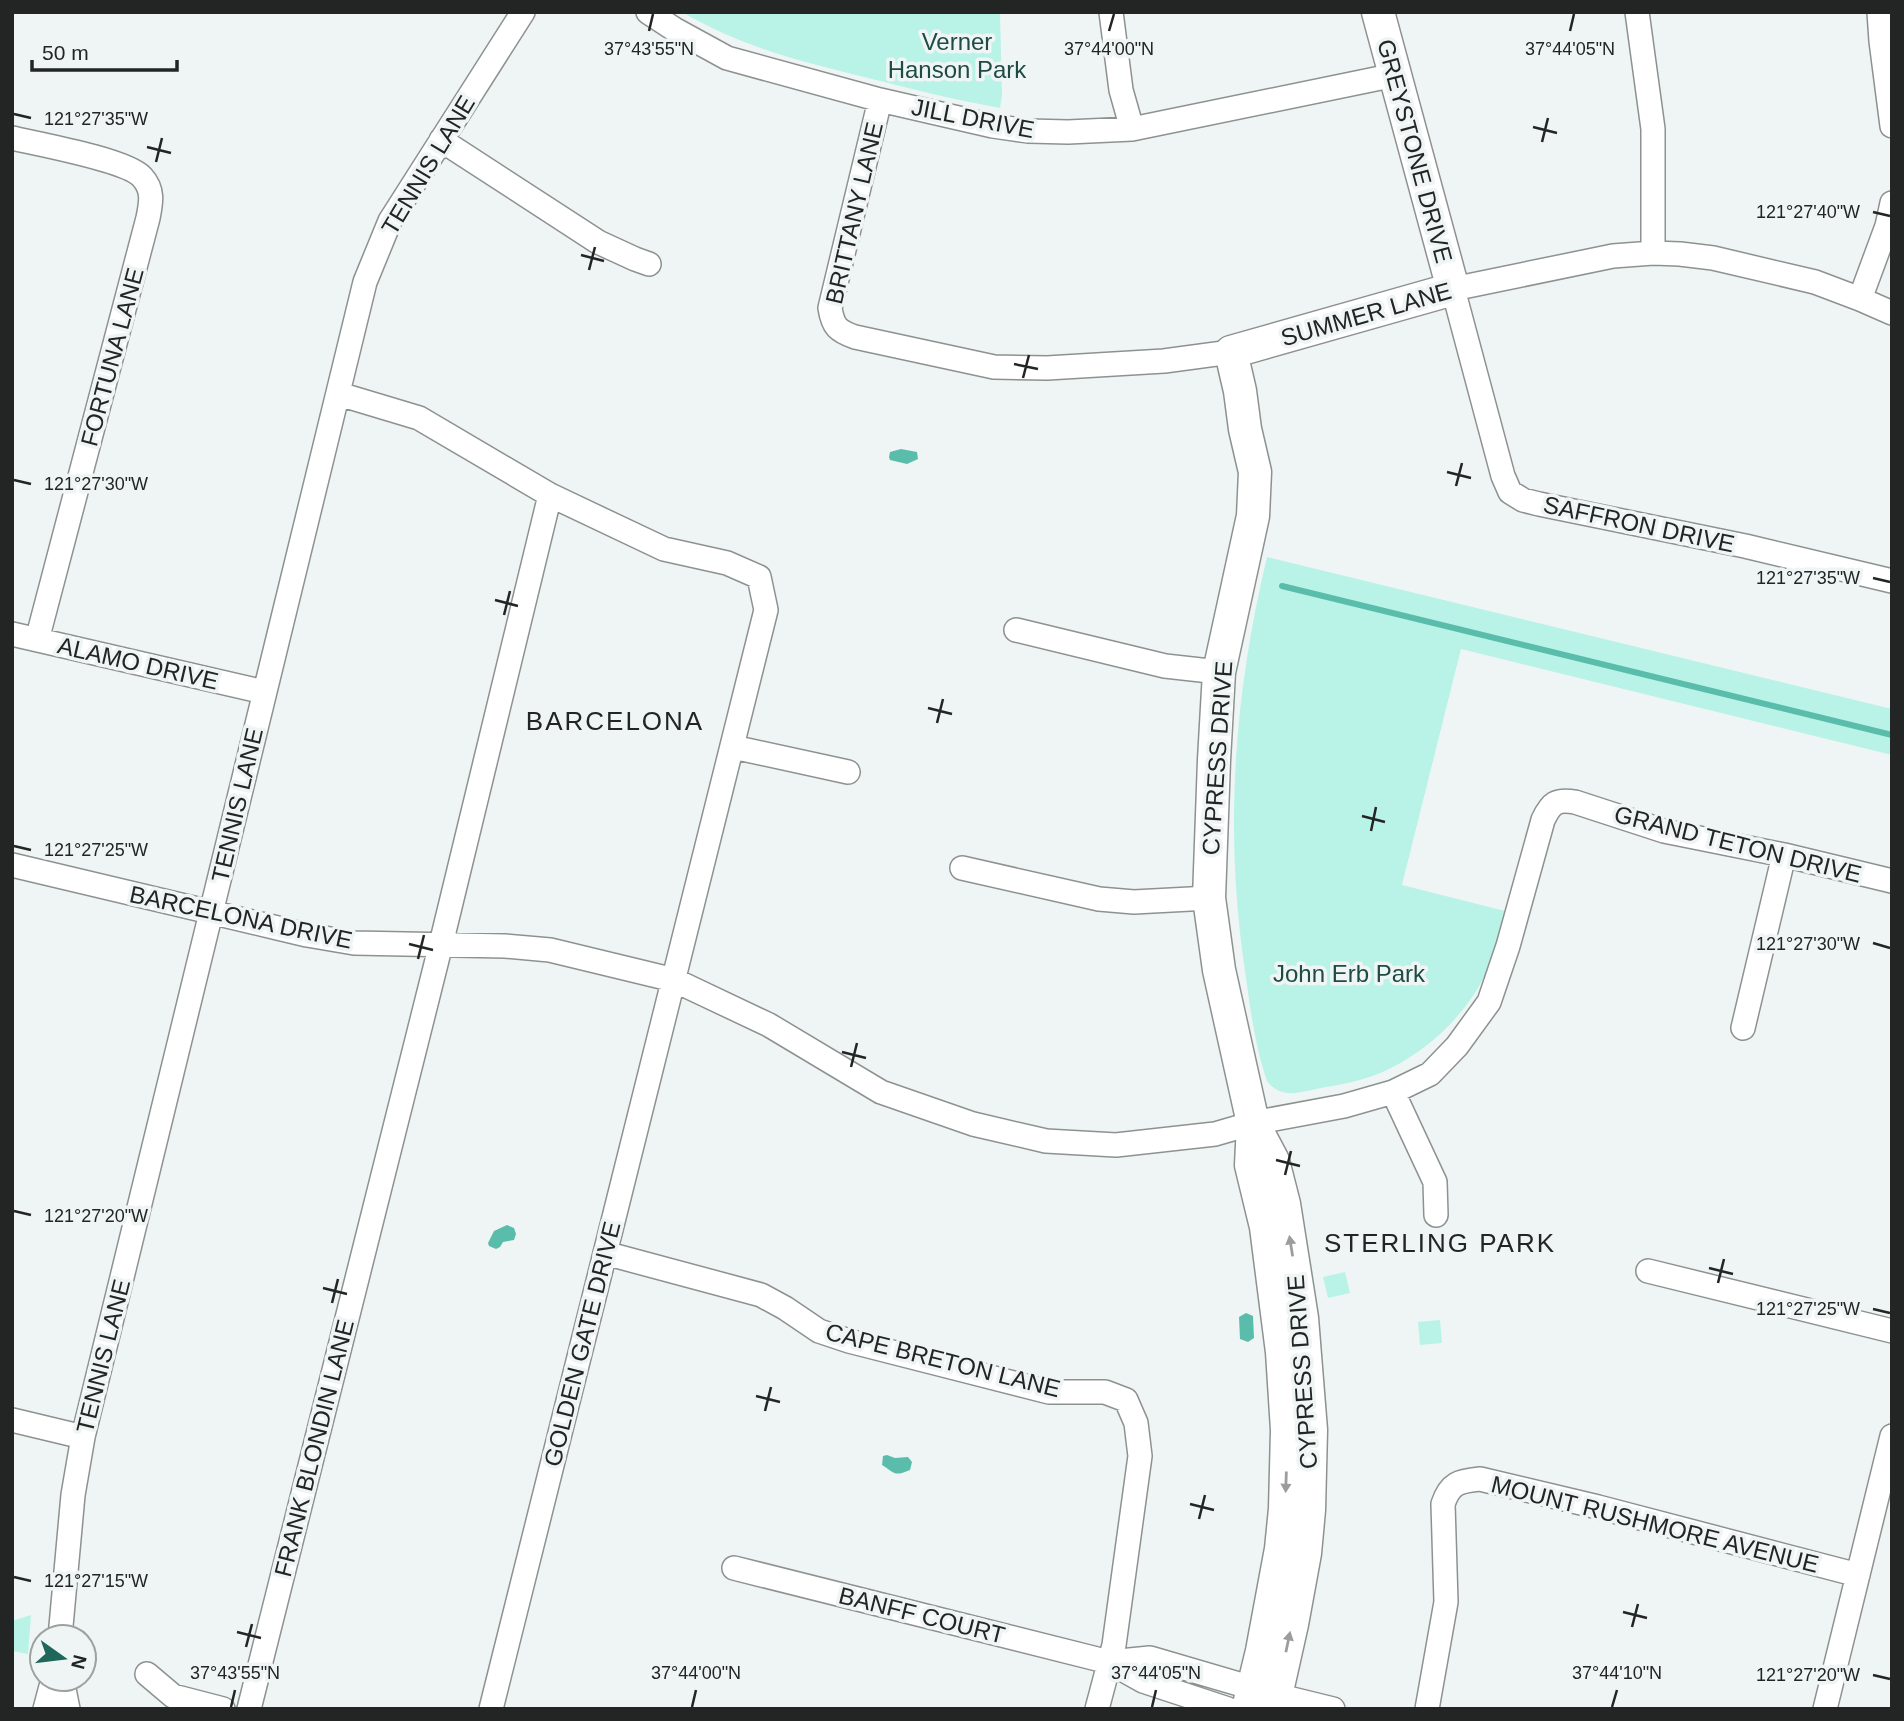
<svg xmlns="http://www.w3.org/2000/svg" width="1904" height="1721" font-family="Arial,sans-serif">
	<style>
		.green { fill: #b9f3e7 }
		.water { fill: #5abdac }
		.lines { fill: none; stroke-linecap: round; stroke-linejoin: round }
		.stream { stroke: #5abdac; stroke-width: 6 }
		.street-casing { stroke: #8d9291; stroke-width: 26 }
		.secondary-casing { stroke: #8d9291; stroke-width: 35 }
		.street { stroke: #fff; stroke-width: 23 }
		.secondary { stroke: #fff; stroke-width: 32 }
		.oneway { fill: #9c9d9c }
		.ticks { fill: none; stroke: #222524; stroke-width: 2.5 }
		.labels { text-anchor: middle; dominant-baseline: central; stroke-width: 7; stroke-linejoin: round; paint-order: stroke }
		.park-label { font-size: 24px; fill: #1e4b43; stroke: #eff5f4 }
		.street-label { font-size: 24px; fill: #222524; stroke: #eff5f4 }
		.neighbourhood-label { font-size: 26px; letter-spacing: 2px; fill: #222524; stroke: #eff5f4 }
		.ticks-label { font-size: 18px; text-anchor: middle; fill: #222524; stroke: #eff5f4; stroke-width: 7; stroke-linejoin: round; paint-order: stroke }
	</style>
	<rect width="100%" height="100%" fill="#eff5f4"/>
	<path class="green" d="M682 12H1000L1002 95 1000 108C955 100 912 89 868 78 800 61 744 48 682 12Z
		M1267 557 1892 709V755L1461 649 1402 885 1505 911C1500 932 1495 953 1486 973 1465 1017 1424 1055 1378 1074 1360 1081 1340 1085 1321 1088 1301 1092 1281 1100 1267 1081 1255 1046 1250 1007 1245 971 1224 830 1234 695 1267 557Z
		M1345 1272 1350 1293 1328 1298 1323 1277Z
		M1440 1320 1442 1343 1420 1345 1418 1322Z
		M31 1615 28 1654 12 1651V1621Z"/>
	<path class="water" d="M901 449 917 452 918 459 907 464 890 460 889 457 890 452Z
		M507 1225 514 1228 516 1234 514 1240 503 1242 500 1247 496 1249 489 1246 488 1243 494 1231Z
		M1246 1313 1253 1316 1254 1338 1248 1342 1240 1339 1239 1317Z
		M887 1455 895 1458 908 1457 912 1462 910 1470C894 1477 895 1473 882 1465L883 1456Z"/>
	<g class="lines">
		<path class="stream" d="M1282 586 1892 735"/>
		<g class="street-casing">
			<path id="street" d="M648 12 674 29 727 58 880 100 993 126 1028 131 1068 132 1132 129 1395 75
				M1111 12 1121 90 1132 129
				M1637 12 1653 129V253
				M1879 12 1881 41 1892 126
				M880 100 830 308C833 327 838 331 855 337L994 367 1047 368 1164 361 1231 352
				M12 138C38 144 127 160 142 177 154 190 151 203 148 218L37 640
				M441 140 598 242 635 259 649 264
				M1860 299 1887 226 1892 203
				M1892 313 1860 299 1815 282 1713 258 1680 254 1653 253 1613 256 1453 289 1503 476 1510 492 1523 500 1539 504 1745 546 1892 581
				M339 394 419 418 550 495 664 549 727 563 759 577 766 610 491 1709
				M1016 630 1165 666 1219 672
				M12 634 264 692
				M733 747 848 772
				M12 865 307 935 354 943 505 946 550 950 674 980 769 1025 881 1092 973 1124 1046 1141 1116 1145 1215 1134 1253 1123 1344 1106 1393 1092 1430 1074 1457 1046 1489 1002 1508 946 1543 820C1551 803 1556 799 1575 802L1664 831 1784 855 1892 881
				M962 868 1099 899 1134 902 1209 898
				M1743 1028 1784 855
				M1393 1092 1435 1182 1436 1215
				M605 1253 761 1295 785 1308 819 1331 849 1341 1049 1392H1105L1126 1400 1136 1423 1140 1456 1114 1645 1097 1709
				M1648 1271 1892 1331
				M12 1420 83 1437
				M734 1568 1109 1662 1143 1681 1228 1709
				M60 1637 73 1495 83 1437 365 282 390 221 523 12
				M1109 1662 1150 1658 1276 1695 1333 1709
				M147 1674 173 1696 223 1709
				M62 1679 68 1709
				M45 1709 53 1679
				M249 1709 441 944 550 495
				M1427 1709 1446 1602 1443 1504C1450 1483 1459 1481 1480 1479L1598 1507 1858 1575
				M1825 1709 1892 1436"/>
		</g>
		<g class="secondary-casing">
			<path id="secondary" d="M1248 1709 1262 1651 1281 1549 1285 1509 1287 1430 1282 1352 1266 1227 1251 1165 1253 1124
				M1273 1709 1292 1624 1305 1553 1309 1510 1311 1430 1302 1318 1284 1204 1273 1161 1253 1123 1219 970 1209 898 1214 760 1219 672 1253 516 1255 472 1245 429 1240 391 1231 352 1453 289 1378 12"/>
		</g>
		<use href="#street" class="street"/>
		<use href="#secondary" class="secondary"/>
	</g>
	<defs><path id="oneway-solid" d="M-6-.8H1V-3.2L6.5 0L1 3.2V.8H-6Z" transform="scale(1.75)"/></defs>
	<g class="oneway">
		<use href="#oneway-solid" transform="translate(1291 1246) rotate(-99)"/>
		<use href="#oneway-solid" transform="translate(1286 1482) rotate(92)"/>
		<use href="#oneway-solid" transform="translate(1288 1642) rotate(-78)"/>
	</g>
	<path class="ticks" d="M649 31 653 14M1109 31 1114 14M1570 31 1574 14M14 114 31 118M1533 127 1557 133M1542 142 1548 118M147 147 171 153M156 162 162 138M1873 212 1890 216M581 255 604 261M589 270 595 247M1014 364 1038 369M1023 378 1029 355M1447 472 1471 478M14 480 31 484M1456 486 1462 463M1873 578 1890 582M495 600 518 606M504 615 510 591M928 708 952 714M937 723 943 699M1362 816 1385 822M1371 831 1376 807M14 846 31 850M1873 943 1890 948M409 944 433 950M418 959 424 935M842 1052 866 1058M851 1067 857 1043M1276 1160 1300 1166M1285 1175 1291 1151M14 1211 31 1215M1709 1268 1733 1274M1718 1283 1724 1259M323 1288 347 1294M332 1303 338 1279M1873 1309 1890 1313M756 1396 780 1402M765 1411 771 1387M1190 1504 1214 1510M1199 1519 1205 1495M14 1577 31 1581M1623 1612 1647 1618M1632 1627 1638 1604M237 1632 261 1638M246 1647 252 1624M1873 1675 1890 1679M231 1707 235 1690M692 1707 696 1690M1152 1707 1156 1690M1612 1707 1617 1690"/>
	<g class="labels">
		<g class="park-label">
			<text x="957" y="41">Verner<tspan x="957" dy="28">Hanson Park</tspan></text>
			<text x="1349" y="973">John Erb Park</text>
		</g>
		<g class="street-label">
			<text transform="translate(973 118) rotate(11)">JILL DRIVE</text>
			<text transform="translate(1415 151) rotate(75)">GREYSTONE DRIVE</text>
			<text transform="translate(428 165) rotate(-59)">TENNIS LANE</text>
			<text transform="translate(854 213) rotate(-77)">BRITTANY LANE</text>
			<text transform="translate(1366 314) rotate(-16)">SUMMER LANE</text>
			<text transform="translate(112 357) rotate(-75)">FORTUNA LANE</text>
			<text transform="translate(1639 524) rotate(12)">SAFFRON DRIVE</text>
			<text transform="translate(138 663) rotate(13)">ALAMO DRIVE</text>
			<text transform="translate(1217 758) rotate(-86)">CYPRESS DRIVE</text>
			<text transform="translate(237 805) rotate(-77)">TENNIS LANE</text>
			<text transform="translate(1738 844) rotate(14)">GRAND TETON DRIVE</text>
			<text transform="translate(241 917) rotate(12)">BARCELONA DRIVE</text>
			<text transform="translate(582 1344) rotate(-76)">GOLDEN GATE DRIVE</text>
			<text transform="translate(103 1356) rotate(-76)">TENNIS LANE</text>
			<text transform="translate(943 1360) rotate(14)">CAPE BRETON LANE</text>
			<text transform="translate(1302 1372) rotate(-94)">CYPRESS DRIVE</text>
			<text transform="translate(314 1448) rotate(-76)">FRANK BLONDIN LANE</text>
			<text transform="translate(1655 1524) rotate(14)">MOUNT RUSHMORE AVENUE</text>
			<text transform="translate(922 1615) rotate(14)">BANFF COURT</text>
		</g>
		<g class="neighbourhood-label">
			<text x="615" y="721">BARCELONA</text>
			<text x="1440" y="1243">STERLING PARK</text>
		</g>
	</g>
	<g class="ticks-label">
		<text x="649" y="55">37°43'55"N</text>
		<text x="1109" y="55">37°44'00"N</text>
		<text x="1570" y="55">37°44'05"N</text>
		<text x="96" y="125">121°27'35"W</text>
		<text x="1808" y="218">121°27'40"W</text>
		<text x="96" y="490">121°27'30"W</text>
		<text x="1808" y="584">121°27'35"W</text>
		<text x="96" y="856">121°27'25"W</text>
		<text x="1808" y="950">121°27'30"W</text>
		<text x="96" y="1222">121°27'20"W</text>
		<text x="1808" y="1315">121°27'25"W</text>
		<text x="96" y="1587">121°27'15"W</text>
		<text x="235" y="1679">37°43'55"N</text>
		<text x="696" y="1679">37°44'00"N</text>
		<text x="1156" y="1679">37°44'05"N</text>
		<text x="1617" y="1679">37°44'10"N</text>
		<text x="1808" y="1681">121°27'20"W</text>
	</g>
	<rect width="1904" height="1721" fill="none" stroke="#222524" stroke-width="28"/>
	<g transform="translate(63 1658) rotate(104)"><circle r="33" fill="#eff5f4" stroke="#9da2a1" stroke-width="2"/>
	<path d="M0-5L12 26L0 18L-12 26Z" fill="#1f665b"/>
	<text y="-10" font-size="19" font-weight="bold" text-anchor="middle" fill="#222524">N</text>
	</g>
	<path d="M32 60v10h145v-10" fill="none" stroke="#222524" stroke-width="3.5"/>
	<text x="42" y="60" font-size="21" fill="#222524" stroke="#eff5f4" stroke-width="5" paint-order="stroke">50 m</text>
</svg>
